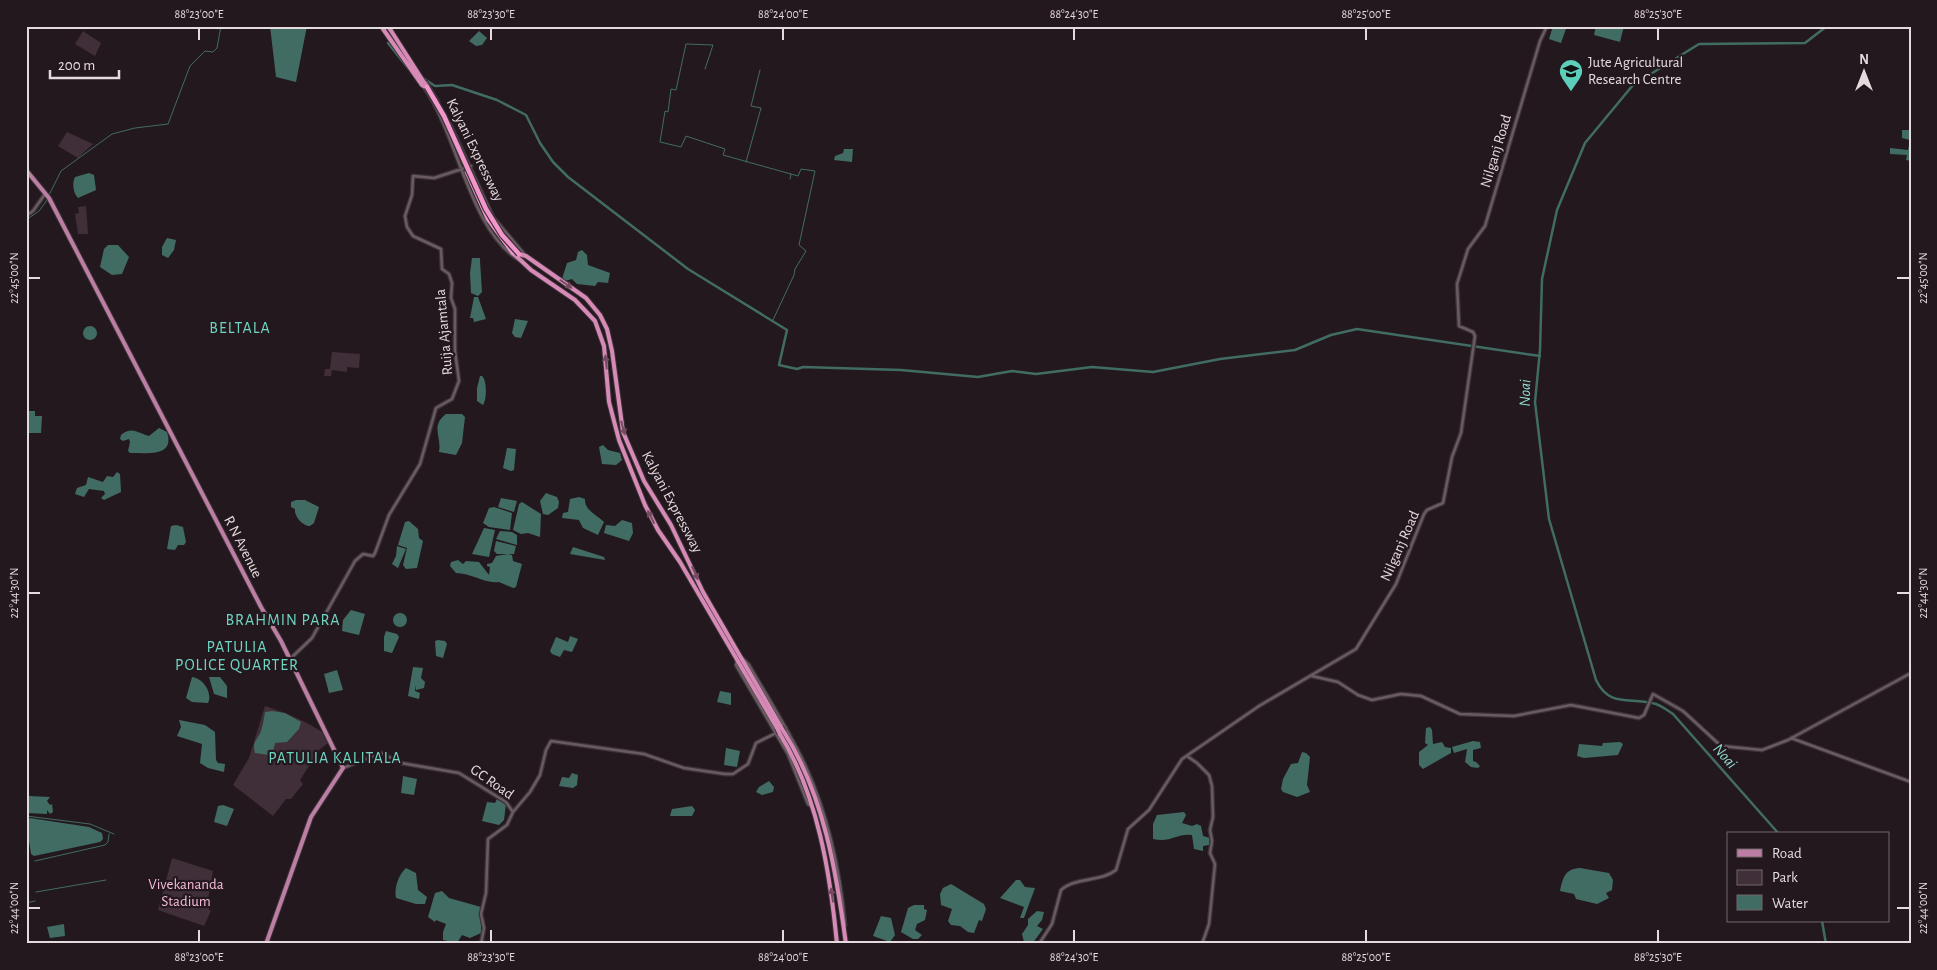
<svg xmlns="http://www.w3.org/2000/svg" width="1937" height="970" font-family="'Alegreya Sans',sans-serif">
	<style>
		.green { fill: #402e38 }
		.water { fill: #416c63 }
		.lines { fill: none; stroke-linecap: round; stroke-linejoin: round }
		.stream { stroke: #416c63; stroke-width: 1 }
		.canal { stroke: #416c63; stroke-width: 2.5 }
		.tertiary-casing { stroke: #3c3338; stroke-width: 5 }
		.primary-casing { stroke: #3c3338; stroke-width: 6 }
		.trunk-casing { stroke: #3c3338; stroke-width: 6 }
		.motorway-casing { stroke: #3c3338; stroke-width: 7 }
		.tertiary { stroke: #6a5b63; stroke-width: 2.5 }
		.primary { stroke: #bc7ea2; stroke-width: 4 }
		.trunk { stroke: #d88ab7; stroke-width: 4 }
		.motorway { stroke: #f396cc; stroke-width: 4.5 }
		.trunk-bridge-casing { stroke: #3c3338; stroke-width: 6; stroke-linecap: butt }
		.motorway-bridge-casing { stroke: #3c3338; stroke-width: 7; stroke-linecap: butt }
		.trunk-bridge { stroke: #d88ab7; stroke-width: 4 }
		.motorway-bridge { stroke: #f396cc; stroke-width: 4.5 }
		.oneway { fill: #754b63 }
		.ticks { fill: none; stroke: #e4dbdf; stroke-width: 2 }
		.labels { text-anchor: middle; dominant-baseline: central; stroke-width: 4.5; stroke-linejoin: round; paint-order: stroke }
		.poi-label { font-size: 15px; fill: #e4dbdf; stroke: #24181f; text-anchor: start }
		.street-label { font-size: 15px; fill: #e4dbdf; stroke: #24181f }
		.park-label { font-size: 15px; fill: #f6bbdb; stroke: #24181f }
		.neighbourhood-label { font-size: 16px; letter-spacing: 1px; fill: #6fd5c2; stroke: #24181f }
		.water-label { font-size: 16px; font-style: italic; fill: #90ddcd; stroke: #24181f }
		.neatline { fill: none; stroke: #e4dbdf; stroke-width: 2 }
		.ticks-label { font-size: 12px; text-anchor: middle; fill: #e4dbdf }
	</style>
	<rect width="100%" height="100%" fill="#24181f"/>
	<path class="green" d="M83 31 101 43 95 56 75 44Z
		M67 132 93 144 78 158 58 146Z
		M86 206 88 234H78L75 214 79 213 78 207Z
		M332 352 360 354 359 368 347 367V372L332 370 331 376H324L325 369H330Z
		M265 706C282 711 324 728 331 741L320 749 300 780 303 784 291 799H286L273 816 233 785 249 758Z
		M172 858 213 871 208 899 211 901 209 910 211 911 204 926 158 910Z"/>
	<path class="water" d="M270 26H307L296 82 276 77Z
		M1553 26H1567L1561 43 1549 39Z
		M1596 26H1624L1620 42 1594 35Z
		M479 31 487 38 482 45 476 46 469 41Z
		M1902 130H1911V161L1906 160 1907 155 1890 154V148L1908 150 1910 140 1902 138Z
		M844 149H853L852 162 834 160 835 156 843 153Z
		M89 173 94 175 96 190 78 198C73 193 72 183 75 177Z
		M167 238 176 240 174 250 168 258 162 255V247Z
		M108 245H118L129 257 122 274 112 275 100 267 104 249Z
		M582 250 587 255 588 265 610 273 608 283 598 282 595 286 577 284 572 279 565 281 562 279 567 263 576 260 578 252Z
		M472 258H480V261L482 292 478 296 471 293 470 273Z
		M474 297H478L486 319 474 322 473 318H470Z
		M515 319 528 321 521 338 515 337 512 333Z
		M83 333a7 7 0 1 1 14 0a7 7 0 1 1-14 0Z
		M480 376H482C487 380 487 399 483 405L477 401V388Z
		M26 411H35V416H42L41 433H26Z
		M446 414H462L465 417 462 443 456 455 439 452C442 437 430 426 446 414Z
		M159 428 167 432C175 457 148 453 130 453L128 451 130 442 129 439 123 441 120 439 121 435C132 426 137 433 149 436Z
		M603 445 608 450 620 453 622 460 616 465 602 464 599 447Z
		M507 448 516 449 514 470 511 471 503 468Z
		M117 472 120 474 121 492 104 500 101 498 105 494 104 491 89 489 84 497 75 494 77 488 86 485 88 477 103 482 107 476 113 477Z
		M546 493 557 497 559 502 558 508 548 515 543 514 540 501Z
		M579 497 585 499C584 510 597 515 604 522L598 535 583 528 579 520 562 518 563 513 568 512 570 499Z
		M501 498 517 501 514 512 498 507Z
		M296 500H305L319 507 314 523 310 526C302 526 294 516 295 509L291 507V502Z
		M522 502 541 514 540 537 528 533 521 534 513 530 519 504Z
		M494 507 512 513 510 530 489 527 483 523 489 508Z
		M622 520 632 523 633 533 629 541 604 533 606 525 615 526Z
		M409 521 418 529 419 538 423 541 417 568 406 569 403 565 407 548 398 545 405 522Z
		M176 525 183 527 186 542 184 545H178L175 550 167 549 171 526Z
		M484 528 495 530 489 557 472 554Z
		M500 531 512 532 517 535V545L496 539Z
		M496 541 516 546 514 554H497L494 551Z
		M397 546 406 549 398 568 392 564 396 556Z
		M573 547 604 557 605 560 570 554Z
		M508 554 512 555 513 561 522 564 516 587 513 588 499 582C484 584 472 573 456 573L450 566 451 562 458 560 463 564 466 561 479 562 489 575 490 567 487 566V564L492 563 496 556Z
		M351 610 365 614 359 635 342 631 343 620Z
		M393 620a7 7 0 1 1 14 0a7 7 0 1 1-14 0Z
		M386 631 397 634 399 637 392 653 384 651V637Z
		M570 636 578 639 572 652 564 650 560 657 552 654 550 651 556 637 568 642Z
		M438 640 445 641 447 644 443 658 436 656 435 641Z
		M413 667 423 668 421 678 425 682 424 688 416 690V685L415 691 420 693 419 699 408 696Z
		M337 670 343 690 329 693 324 674Z
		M192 677C203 678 213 693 208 703L192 702 186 698Z
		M209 677H220L227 686V698L214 694Z
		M720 691 731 693V705L717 702Z
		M272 711 285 713 301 722 299 729 287 742 275 743 273 752 269 755 255 753C252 741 257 741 261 731 263 725 264 718 265 712Z
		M179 720 205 725 215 732 216 760 218 763 225 764 224 772 208 768 200 763 202 744 177 736 181 727Z
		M1430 727 1432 730 1433 744 1442 742 1445 747 1451 748V753L1423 769 1419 765V752L1428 745 1425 743 1426 728Z
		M1473 741 1480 742 1481 748 1473 750V761L1476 762 1480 766 1478 768 1471 767 1465 762 1467 749 1454 753 1452 747Z
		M1620 742 1623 744 1618 755 1584 758 1577 756 1579 744 1602 746 1603 743Z
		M726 748 740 751 737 767 724 765Z
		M1302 752 1306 753 1310 757 1307 785 1310 792 1297 797 1283 792 1281 789 1283 779 1291 764 1298 763Z
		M572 773 578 775 577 785 573 788 559 786 562 777 569 778Z
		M403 776 417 779 414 795 401 793Z
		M769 781 774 787 773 792 762 795 756 792 759 787Z
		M29 796 50 797 47 801 50 805 52 804 53 812 50 814 47 810V814L27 813Z
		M497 799 506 804 504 820 499 825 482 821 487 802 495 803Z
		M223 805 234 809 227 826 214 822 218 806Z
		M692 806 695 810 692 816H670L672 809Z
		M1184 812 1186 815 1182 823 1192 826 1197 824 1201 826 1203 836 1210 838 1209 845 1203 846V851L1194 849 1192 835C1177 833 1171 843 1153 839V824L1157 815Z
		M30 818 89 827 102 833 103 839 100 842 34 856 31 854 26 821Z
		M406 868 416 873 418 890 427 897 425 904H416L396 898C394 889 398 875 406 868Z
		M1580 868 1609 873 1613 880 1612 890 1606 893 1609 898 1597 904 1576 899 1574 894 1560 891C1563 877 1565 869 1580 868Z
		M1016 880H1020L1025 887 1035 888 1024 918H1020L1024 907 1000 898Z
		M951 884 984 904 986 909 982 921 979 920 974 933 968 932 960 926 951 925 948 921 952 909 941 905 940 894 943 888Z
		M442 891 449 898 481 907V933L470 938 462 935 457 943 443 940V932L446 924 436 920 435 922 428 917 435 893Z
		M914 905H924V909L927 910 925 920 917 924 915 930 922 935 918 939H913L901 932 908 908Z
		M1037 911 1044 912 1042 920 1037 926 1043 929 1032 944 1024 942 1022 934 1028 925V919Z
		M881 916 891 918 895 935 890 942 873 936Z
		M64 924 65 936 50 938 47 927Z"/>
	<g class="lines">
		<path class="stream" d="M705 69 713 45 686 44 676 90 671 89 668 112 665 111 660 142 681 147 686 136 725 149 723 155 798 176 801 169 815 171 799 245 806 251 795 269 794 275 773 320
			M746 162 761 108 751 106 760 70
			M790 179 791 174
			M26 220 39 211 45 203 61 171 112 134 135 128 168 124 190 66 205 51 213 52 217 48 221 26
			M26 816 90 824 114 834
			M35 861 105 845 108 842 109 834
			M36 892 106 880
			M26 903 35 901"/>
		<path class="canal" d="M388 43 415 77
			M420 76 435 86 452 85 497 100 526 115 540 143 553 162 568 177 688 269 787 330 779 365 797 369 803 367 901 370 978 377 1012 371 1036 374 1092 367 1153 372 1220 359 1295 350 1331 335 1357 329 1540 356
			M1779 834 1673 714C1668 711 1662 706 1656 704 1631 696 1610 709 1596 680L1549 519 1535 402 1540 350 1542 279 1557 210 1585 143 1633 85 1699 44 1805 43 1827 26
			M1822 921 1826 944"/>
		<g class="tertiary-casing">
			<path id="tertiary" d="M426 82 438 102
				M424 87C458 135 469 229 519 260
				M449 122 493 217 525 255
				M26 216 33 211 45 194
				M741 657 749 665C768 698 789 731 805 765 828 815 840 871 845 925
				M290 659 312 638 355 561 363 554 373 556 375 553 389 515 420 464 436 408 452 399 459 381 455 351V309L451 298 452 283 449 274 442 269 441 249 413 236 407 227 405 216 412 195 413 176 434 178 471 166
				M737 661 736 665 788 754 808 804 811 806
				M1312 676 1338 682 1358 695 1372 700 1401 694 1421 696 1460 714 1514 716 1571 705 1639 718 1644 715 1653 694 1683 711 1721 746 1762 750 1788 740 1911 673
				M1791 738 1911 782
				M1187 756 1197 763 1209 775 1212 786 1213 817 1210 830 1212 841 1210 853 1215 864 1209 924 1202 944
				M343 768 381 753 401 763 459 773 506 802 513 812
				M481 944 484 928 481 914 486 893 488 839 507 825 513 812 530 792 540 775 546 750 551 741 644 754 684 768 725 774H733L748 764 756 743 786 728
				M1039 944 1052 924 1061 890C1075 877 1101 882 1116 870L1128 829 1149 810 1182 759 1259 706 1356 649 1396 584 1424 514 1427 510 1443 503 1452 457 1461 433 1475 336 1473 332 1459 326 1457 284 1468 249 1485 226 1540 41 1547 26"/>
		</g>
		<g class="primary-casing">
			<path id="primary" d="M26 170 49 198 261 607 281 641 343 768 311 817 266 944"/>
		</g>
		<g class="trunk-casing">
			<path id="trunk" d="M381 26 422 85 427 88
				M388 26 427 87
				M513 253 531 270 575 300 595 321 604 346 609 402 619 440 645 505 658 530 680 562 777 728
				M519 254 526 256 586 298 600 315 607 329 612 351 623 432 644 481 671 525 703 592 781 727
				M784 732C824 796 836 870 846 944
				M780 734C818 796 830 872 837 944"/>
		</g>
		<g class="motorway-casing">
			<path id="motorway" d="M467 172 488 219 513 253"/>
		</g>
		<use href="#tertiary" class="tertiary"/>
		<use href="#primary" class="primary"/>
		<use href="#trunk" class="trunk"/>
		<use href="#motorway" class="motorway"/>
		<g class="trunk-bridge-casing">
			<path id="trunk-bridge" d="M781 727 784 732
				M777 728 780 734"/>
		</g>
		<g class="motorway-bridge-casing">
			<path id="motorway-bridge" d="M427 87 444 116 486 209 502 235 519 254"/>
		</g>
		<use href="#trunk-bridge" class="trunk-bridge"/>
		<use href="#motorway-bridge" class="motorway-bridge"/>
	</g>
	<defs><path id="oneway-solid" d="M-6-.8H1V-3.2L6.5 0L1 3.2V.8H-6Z" transform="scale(1.25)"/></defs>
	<g class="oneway">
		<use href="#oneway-solid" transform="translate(566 284) rotate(35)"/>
		<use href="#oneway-solid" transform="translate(606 362) rotate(-96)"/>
		<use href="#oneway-solid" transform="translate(623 428) rotate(75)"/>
		<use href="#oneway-solid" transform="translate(651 517) rotate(-117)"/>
		<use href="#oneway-solid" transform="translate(695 573) rotate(66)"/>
		<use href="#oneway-solid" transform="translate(832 895) rotate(-98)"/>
	</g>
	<path class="ticks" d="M199 28V40M491 28V40M783 28V40M1074 28V40M1366 28V40M1658 28V40M28 278H40M1897 278H1910M28 593H40M1897 593H1910M28 908H40M1897 908H1910M199 930V942M491 930V942M783 930V942M1074 930V942M1366 930V942M1658 930V942"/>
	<defs>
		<g id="university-pin" transform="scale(1.25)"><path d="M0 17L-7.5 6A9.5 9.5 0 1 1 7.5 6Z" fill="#5cceba" stroke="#24181f"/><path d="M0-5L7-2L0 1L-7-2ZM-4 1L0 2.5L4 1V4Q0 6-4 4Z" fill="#111"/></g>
	</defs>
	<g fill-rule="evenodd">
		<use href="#university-pin" x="1571" y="71"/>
	</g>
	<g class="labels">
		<g class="poi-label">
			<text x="1588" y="62">Jute Agricultural<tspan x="1588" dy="17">Research Centre</tspan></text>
		</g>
		<g class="street-label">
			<text transform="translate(475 150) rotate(64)">Kalyani Expressway</text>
			<text transform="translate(1496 151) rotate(-73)">Nilganj Road</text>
			<text transform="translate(444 332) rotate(-95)">Ruija Ajamtala</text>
			<text transform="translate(672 502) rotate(62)">Kalyani Expressway</text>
			<text transform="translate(1400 546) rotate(-66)">Nilganj Road</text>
			<text transform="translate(243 547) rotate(63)">R N Avenue</text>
			<text transform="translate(492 782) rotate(35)">GC Road</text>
		</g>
		<g class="park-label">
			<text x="186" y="884">Vivekananda<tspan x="186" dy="17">Stadium</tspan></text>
		</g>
		<g class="neighbourhood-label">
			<text x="240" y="328">BELTALA</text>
			<text x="283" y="620">BRAHMIN PARA</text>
			<text x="237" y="647">PATULIA<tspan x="237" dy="18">POLICE QUARTER</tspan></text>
			<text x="335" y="758">PATULIA KALITALA</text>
		</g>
		<g class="water-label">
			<text transform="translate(1525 393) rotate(-89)">Noai</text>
			<text transform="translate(1725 756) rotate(48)">Noai</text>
		</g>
	</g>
	<rect width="1937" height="970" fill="none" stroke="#24181f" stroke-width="55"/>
	<rect x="1727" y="832" width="162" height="90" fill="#24181f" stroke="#71666c"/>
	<rect x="1737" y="849" width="25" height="8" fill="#bc7ea2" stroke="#71666c"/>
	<text x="1772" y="858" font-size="15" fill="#e4dbdf">Road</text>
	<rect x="1737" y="870" width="25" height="15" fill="#402e38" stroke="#71666c"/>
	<text x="1772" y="882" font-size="15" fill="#e4dbdf">Park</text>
	<rect x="1737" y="895" width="25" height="15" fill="#416c63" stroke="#71666c"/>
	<text x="1772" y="908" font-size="15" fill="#e4dbdf">Water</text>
	<g transform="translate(1864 72)" stroke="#24181f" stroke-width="4" paint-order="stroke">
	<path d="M0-4L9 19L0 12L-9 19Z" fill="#e4dbdf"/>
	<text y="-8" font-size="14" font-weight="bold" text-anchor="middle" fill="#e4dbdf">N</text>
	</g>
	<path d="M50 70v8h69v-8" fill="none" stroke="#e4dbdf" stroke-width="2.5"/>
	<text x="58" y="70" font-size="15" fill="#e4dbdf" stroke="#24181f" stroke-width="4" paint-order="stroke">200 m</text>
	<rect x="28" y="28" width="1882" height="914" class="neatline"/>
	<g class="ticks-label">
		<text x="199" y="18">88°23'00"E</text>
		<text x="491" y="18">88°23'30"E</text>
		<text x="783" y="18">88°24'00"E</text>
		<text x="1074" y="18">88°24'30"E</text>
		<text x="1366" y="18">88°25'00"E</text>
		<text x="1658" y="18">88°25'30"E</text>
		<text transform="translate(14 278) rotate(-90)" y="4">22°45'00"N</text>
		<text transform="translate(1923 278) rotate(-90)" y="4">22°45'00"N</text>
		<text transform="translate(14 593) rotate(-90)" y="4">22°44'30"N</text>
		<text transform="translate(1923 593) rotate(-90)" y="4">22°44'30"N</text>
		<text transform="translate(14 908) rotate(-90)" y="4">22°44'00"N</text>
		<text transform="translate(1923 908) rotate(-90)" y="4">22°44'00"N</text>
		<text x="199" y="961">88°23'00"E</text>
		<text x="491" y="961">88°23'30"E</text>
		<text x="783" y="961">88°24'00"E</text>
		<text x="1074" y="961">88°24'30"E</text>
		<text x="1366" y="961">88°25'00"E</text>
		<text x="1658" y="961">88°25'30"E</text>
	</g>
</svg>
